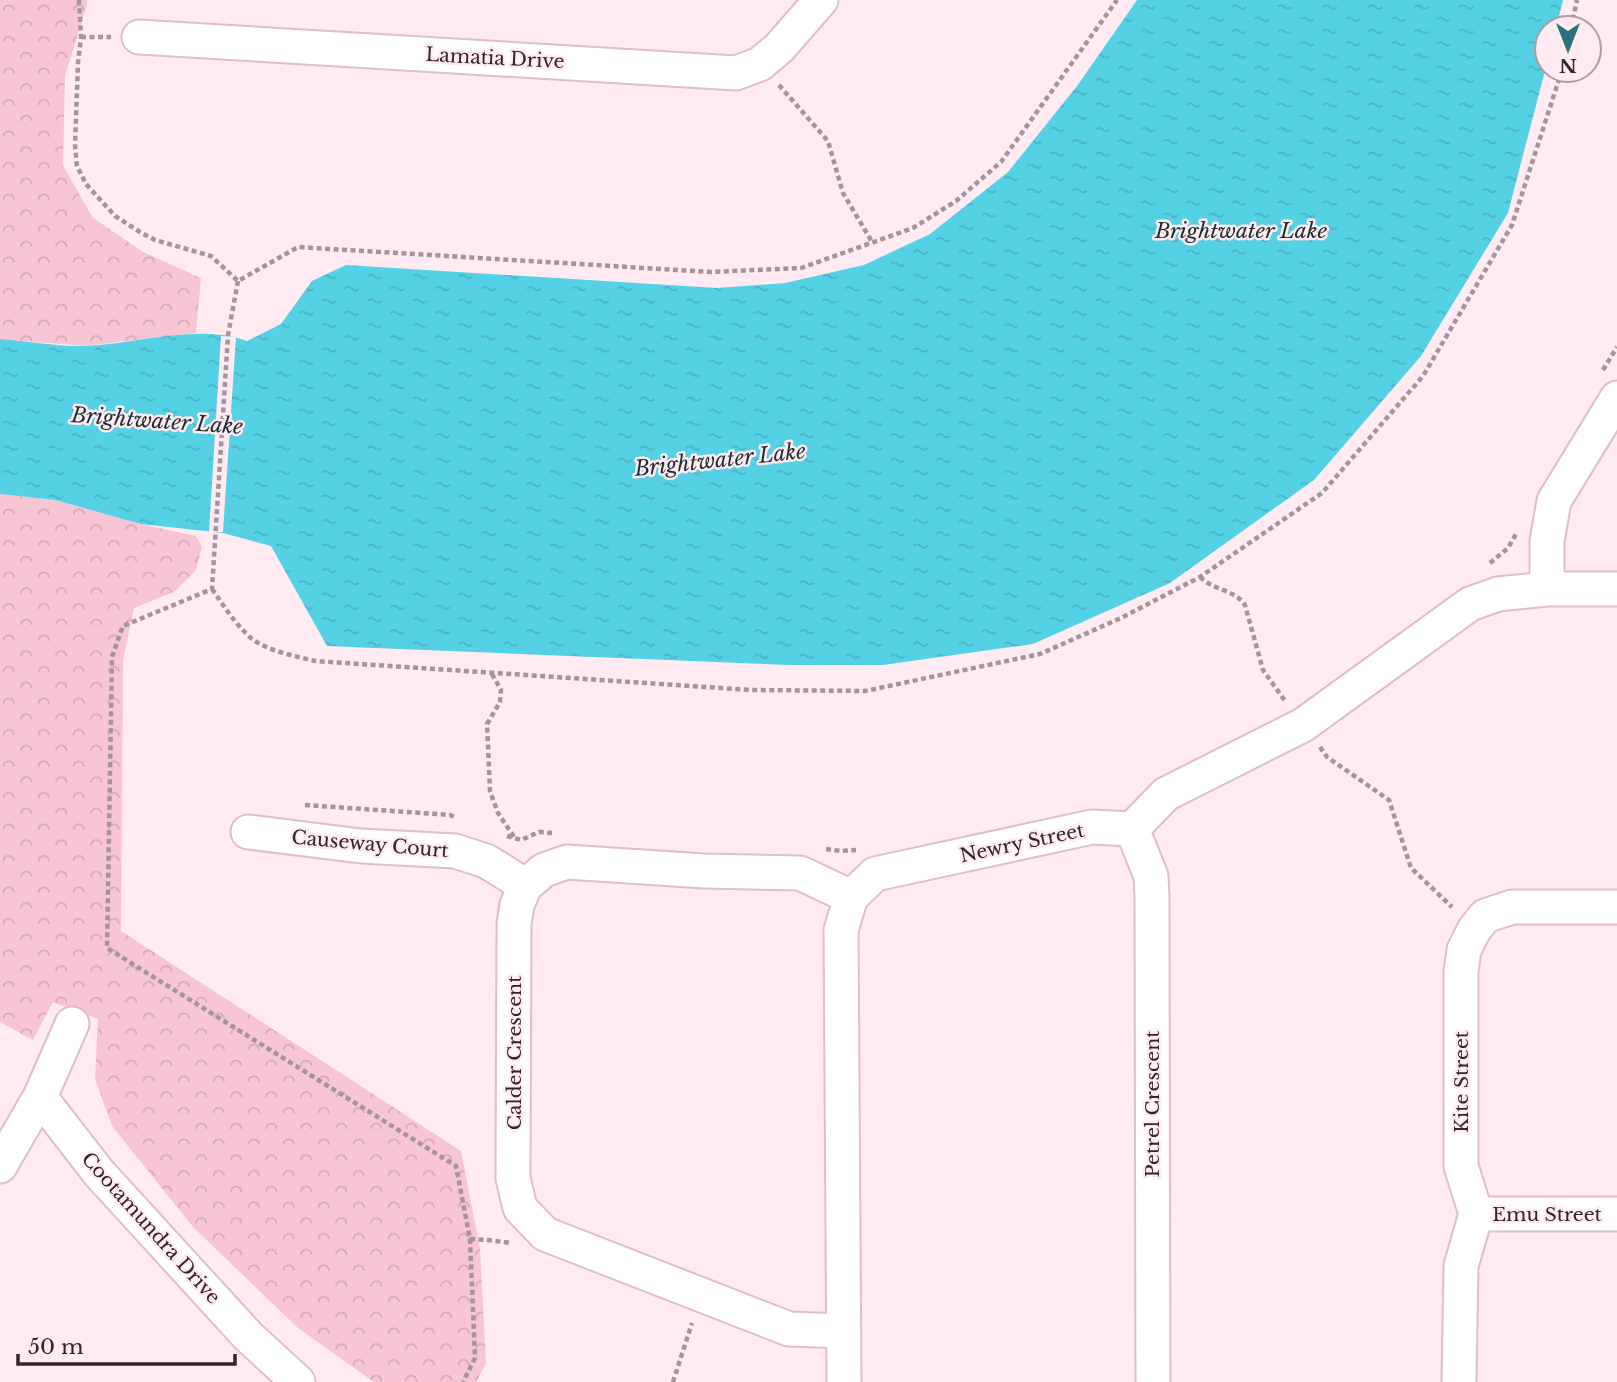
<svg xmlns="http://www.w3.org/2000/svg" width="1617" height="1382" font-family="'Libre Baskerville',serif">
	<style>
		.forest { fill: url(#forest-crowns) }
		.water { fill: url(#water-ripples) }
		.pier { fill: #ffebf1 }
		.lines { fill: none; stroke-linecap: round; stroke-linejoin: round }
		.minor-casing { stroke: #dfbec8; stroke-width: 37 }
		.path { stroke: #a49499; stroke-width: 4.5; stroke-dasharray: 5 3.5; stroke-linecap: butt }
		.minor { stroke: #fff; stroke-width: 33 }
		.labels { text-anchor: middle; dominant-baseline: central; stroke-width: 5; stroke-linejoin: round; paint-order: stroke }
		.street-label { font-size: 19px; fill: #312528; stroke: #ffebf1 }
		.water-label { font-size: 21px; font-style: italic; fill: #182e32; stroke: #ffebf1 }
	</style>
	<defs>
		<pattern id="forest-crowns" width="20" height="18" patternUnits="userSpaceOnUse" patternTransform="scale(1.75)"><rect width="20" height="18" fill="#f8c5d5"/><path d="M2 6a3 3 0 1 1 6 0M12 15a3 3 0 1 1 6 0" fill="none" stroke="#d5a9b7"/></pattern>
		<pattern id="water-ripples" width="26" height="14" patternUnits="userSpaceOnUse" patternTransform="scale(1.75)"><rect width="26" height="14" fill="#55d1e5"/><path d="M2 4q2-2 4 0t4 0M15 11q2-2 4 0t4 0" fill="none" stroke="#4ab3c4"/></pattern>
	</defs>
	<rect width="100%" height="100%" fill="#ffebf1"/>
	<path class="forest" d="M0 0H87V5L65 76 63 165 92 217 143 252 201 278 196 333 85 346 0 339Z
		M0 494 55 500 141 524 196 536 202 547 196 570 174 592 134 608 123 660 121 931 461 1151 480 1249 486 1364 476 1382H374L298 1328 193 1227 112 1126 95 1079 98 1019 53 1002 33 1040 0 1022Z"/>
	<path class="water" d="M1137 0H1563L1556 28H1547V63L1508 213 1421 356 1314 480 1170 583 1033 644 883 665H789L327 646 271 546 223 533 141 524 55 500 0 494V339C27 341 60 347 86 346 137 344 198 323 247 341L281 324 312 281 346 265 717 288 785 283 864 265 930 234 1008 172 1077 86Z"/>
	<path class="pier" d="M221 336 236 337 223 532H209Z"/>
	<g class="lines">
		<g class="minor-casing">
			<path id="minor" d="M139 37 736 73 760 64 779 48 821 0
				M1547 589V541L1554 501 1617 398
				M1132 829 1151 876 1152 898 1153 1382
				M248 832 361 846 455 851 486 861 504 872 525 886
				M40 1097 99 1173 248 1336 298 1382
				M0 1166 40 1097 72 1024
				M1476 1214H1617
				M843 1331 789 1329 545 1234 520 1208 513 1178 514 924 517 905 525 886 544 870 567 862 704 871 800 873 851 897
				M844 1382 841 930 851 897 875 874 1092 827 1132 829 1166 794 1303 725 1470 604 1498 594 1547 589H1617
				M1459 1382 1461 1266 1476 1214 1461 1166V971L1464 950 1474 930 1485 916 1512 907H1617"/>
		</g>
		<path class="path" d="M79 0 81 37 78 63 75 146 77 166 86 184 115 216 140 232 155 240 211 256 238 281 298 247 711 272 801 268 913 228 956 201 1001 162 1117 0
			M1571 28 1577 0
			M81 37H111
			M779 85 828 141 843 193 872 242
			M238 281 228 335 212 589 123 626 112 657 107 948 456 1166 470 1239 475 1358 463 1382
			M1603 370 1617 347
			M1490 563 1508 548 1516 534
			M1200 577C1213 590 1237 591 1245 605L1263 670 1285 701
			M212 589C224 606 235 624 251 638 267 651 295 656 315 661L751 690 865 691 1040 654 1121 618 1200 577 1322 493 1423 376 1512 225 1562 70
			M492 674 501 690 500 702 487 724 490 791 498 813 514 837
			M1320 747 1327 757 1389 800 1411 868 1452 907
			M305 805 450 815 456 818
			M507 836 521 840 539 832 552 833
			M826 849 841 851 856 850
			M470 1239 488 1240 511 1243
			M673 1382 692 1323"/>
		<use href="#minor" class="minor"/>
	</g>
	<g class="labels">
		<g class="street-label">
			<text transform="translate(495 58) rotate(3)">Lamatia Drive</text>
			<text transform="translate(1022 843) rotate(-12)">Newry Street</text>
			<text transform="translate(370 844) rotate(5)">Causeway Court</text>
			<text transform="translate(514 1053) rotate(-90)">Calder Crescent</text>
			<text transform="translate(1461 1082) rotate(-90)">Kite Street</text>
			<text transform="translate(1152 1104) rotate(-90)">Petrel Crescent</text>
			<text x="1547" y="1214">Emu Street</text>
			<text transform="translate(151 1228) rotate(48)">Cootamundra Drive</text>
		</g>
		<g class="water-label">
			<text x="1241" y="231">Brightwater Lake</text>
			<text transform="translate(157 421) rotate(4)">Brightwater Lake</text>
			<text transform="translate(720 460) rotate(-6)">Brightwater Lake</text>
		</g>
	</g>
	<g transform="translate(1568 49) rotate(180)"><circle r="33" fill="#ffebf1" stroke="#ad9ca1" stroke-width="2"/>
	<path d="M0-5L12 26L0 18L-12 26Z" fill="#2c737f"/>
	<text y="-10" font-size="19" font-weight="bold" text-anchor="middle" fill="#312528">N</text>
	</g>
	<path d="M18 1354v10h217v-10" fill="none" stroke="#312528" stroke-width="3.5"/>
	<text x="28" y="1354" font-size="21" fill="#312528" stroke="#ffebf1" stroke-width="5" paint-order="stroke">50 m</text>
</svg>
